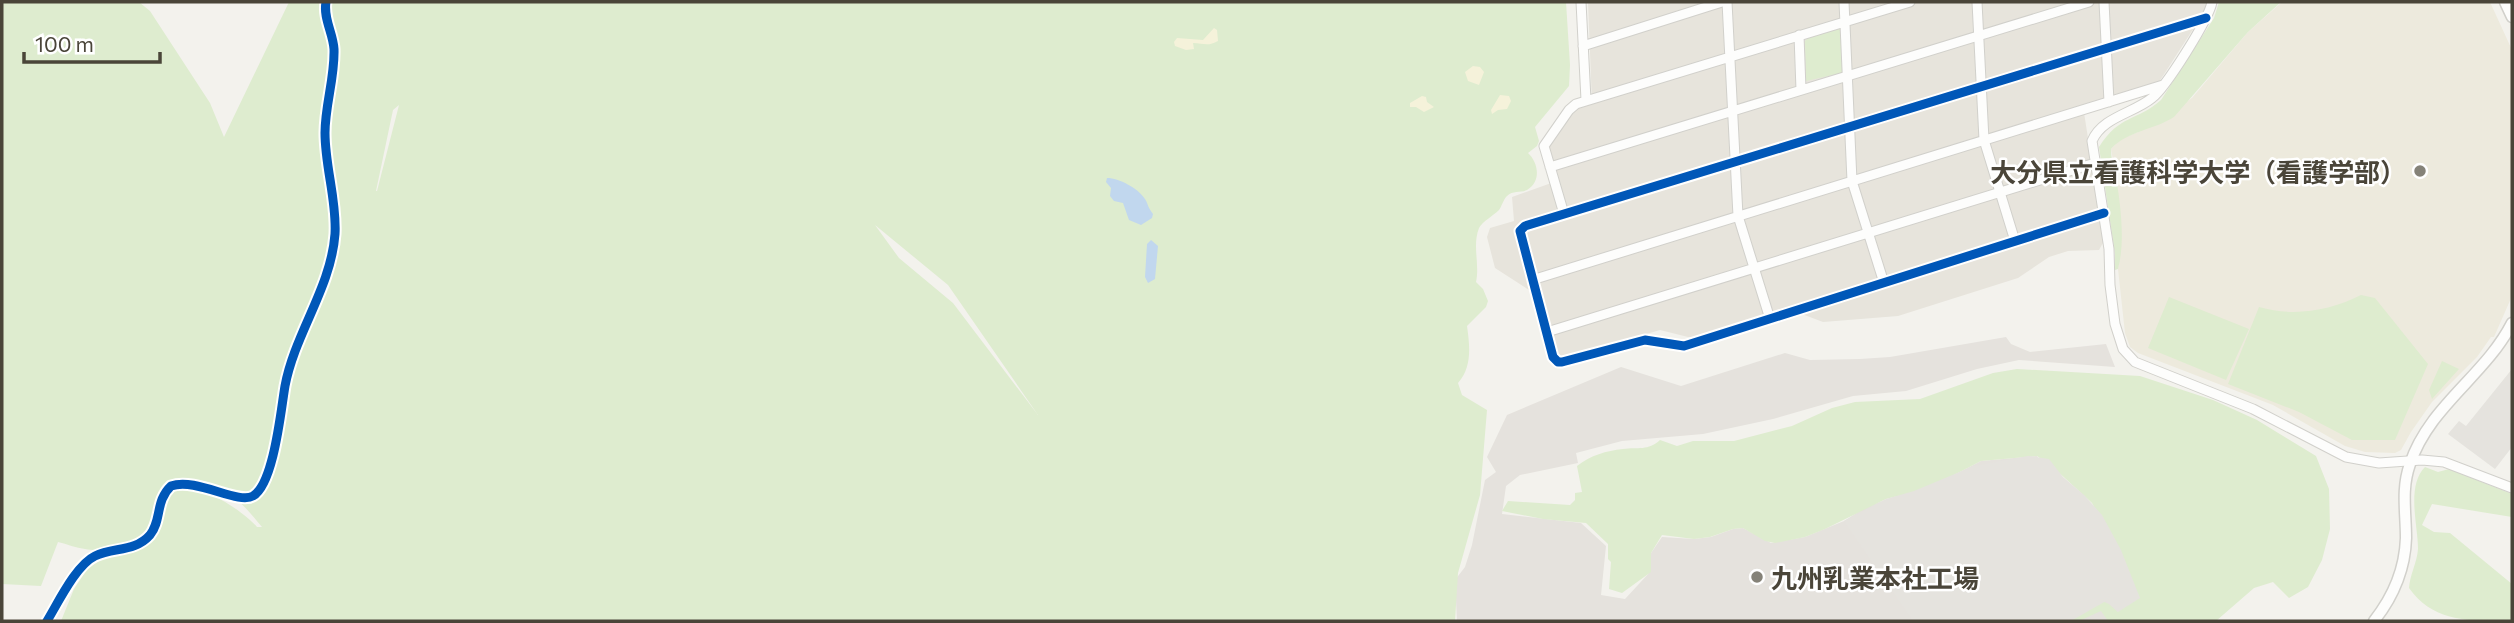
<svg xmlns="http://www.w3.org/2000/svg" width="2514" height="623" font-family="Commissioner,'Noto Sans JP',sans-serif">
	<style>
		.residential { fill: #e7e4dc }
		.industrial { fill: #e5e2dd }
		.education { fill: #edeadd }
		.green { fill: #deeccf; fill-rule: evenodd }
		.sand { fill: #f5f2da }
		.parking { fill: #e5e3de }
		.water { fill: #c1d7ee }
		.lines { fill: none; stroke-linecap: round; stroke-linejoin: round }
		.minor-casing { stroke: #d1d0cb; stroke-width: 11 }
		.tertiary-casing { stroke: #d1d0cb; stroke-width: 13 }
		.minor { stroke: #fdfdfc; stroke-width: 9 }
		.tertiary { stroke: #fdfdfc; stroke-width: 10 }
		.cycleway-casing { stroke: #fff; stroke-width: 13 }
		.cycleway { stroke: #0057b8; stroke-width: 9 }
		.poi-dot { fill: #858278; stroke: #fff; stroke-width: 2.5 }
		.labels { text-anchor: middle; dominant-baseline: central; stroke-width: 5; stroke-linejoin: round; paint-order: stroke }
		.poi-label { font-size: 26px; font-weight: bold; fill: #4a4539; stroke: #fff; text-anchor: end }
	</style>
	<rect width="100%" height="100%" fill="#f3f2ed"/>
	<path class="residential" d="M1588 2H2208V6L2159 82 2083 106 2104 241 2099 250 2068 251 2049 257 2018 278 1898 316 1823 322 1786 308 1692 338 1660 330 1565 358 1557 353 1543 299 1495 268 1487 237 1490 228 1514 221 1512 197 1557 181 1548 147 1574 109 1592 104Z"/>
	<path class="industrial" d="M2006 337 2011 344 2030 352 2106 344 2115 367 2019 360 1977 369 1906 391 1853 396 1773 419 1703 434 1622 441 1576 453 1578 463 1520 475 1506 486 1502 514 1581 523 1606 546 1601 595 1625 599 1650 572 1651 553 1662 537 1694 539 1711 537 1733 529 1743 528 1771 543 1805 537 1844 521 1866 507 1950 477 1981 461 2037 456 2123 621H1457L1455 580 1465 567 1472 545 1485 480 1496 472 1487 457 1507 415 1621 367 1681 386 1785 353 1810 360 1860 359 1890 357Z"/>
	<path class="education" d="M2282 2H2490L2512 50V296L2494 337H2491L2477 357 2432 402 2411 432 2401 450 2395 453 2365 452 2345 446 2273 405 2138 353 2130 347 2125 333 2118 269 2121 235 2117 183 2111 149 2120 139 2141 131 2192 98 2248 32Z"/>
	<path class="green" d="M2 2H139L150 11 210 103 224 137 289 2H1566L1570 65 1569 86 1535 127 1539 141 1537 146 1528 153C1538 162 1542 181 1527 190 1521 193 1513 190 1507 196 1503 200 1502 206 1499 210 1493 216 1483 221 1479 228 1472 246 1480 264 1476 282L1483 289 1488 301 1486 307 1467 326C1470 347 1472 367 1458 383L1462 395 1487 410 1480 495 1458 573 1455 621H61L74 589 88 568 103 559 136 550 154 538C158 525 161 501 172 493 194 477 242 510 257 527H262C234 493 216 474 168 480 155 494 156 509 149 526 141 546 104 553 85 549 76 548 67 544 58 542L41 586 2 584ZM399 105 377 191H376L393 110ZM875 225 948 285 1038 415 953 303 899 258Z
		M2219 2H2281L2248 32 2174 117C2154 130 2127 131 2111 149 2111 161 2115 171 2117 183 2121 209 2125 243 2118 269L2115 270V254L2099 147C2120 114 2136 122 2161 100L2214 18Z
		M1839 29 1841 30 1843 70 1841 73 1806 81 1805 41 1808 38Z
		M2361 295 2375 298 2428 364 2395 440H2352L2299 412 2228 384 2259 307C2294 317 2329 311 2361 295Z
		M2169 297 2249 329 2226 380 2148 348Z
		M2442 361 2459 369 2432 399 2429 390Z
		M2017 369 2140 376 2213 400 2257 420 2316 456 2329 489 2330 529 2322 560 2308 587 2289 598 2273 582 2254 588 2216 621H2108L2101 611 2079 621H2067L2102 601 2109 604 2118 612 2124 564 2092 503 2055 469 2037 456 1981 461 1950 477 1914 492 1886 499 1825 529 1805 537 1775 543 1765 541 1743 528 1733 529 1710 537 1694 539 1662 535 1651 553V572L1622 593 1609 589 1611 562 1608 559V544L1586 523 1543 519 1502 511 1508 501 1570 505 1575 500V493L1582 492 1577 466C1591 455 1606 451 1623 449 1638 447 1648 451 1660 440L1677 446 1693 441H1734L1792 426 1832 408 1855 402 1920 399 1993 373Z
		M2425 467 2438 472 2449 469 2512 494V517L2432 504 2422 525 2434 532 2450 533 2512 584V621C2470 621 2434 623 2409 588 2410 574 2417 563 2418 549 2418 525 2406 486 2425 467Z"/>
	<path class="sand" d="M1214 28 1217 30 1218 41C1208 47 1203 43 1193 43L1194 49 1186 50 1175 46 1174 42 1177 38 1203 40Z
		M1473 66 1480 67 1484 72 1479 85 1468 81 1465 72Z
		M1500 95 1509 96 1511 101 1507 109 1498 110 1492 114 1491 110Z
		M1422 96 1426 97 1427 102 1434 107 1424 112 1416 107H1410V103Z"/>
	<path class="parking" d="M2512 369V447L2495 469 2448 434 2459 421 2466 426Z
		M2028 456 2049 459 2063 477 2084 495 2102 515 2121 550 2140 598 2118 612 2106 601 2071 621H1913L1844 521 1886 499 1914 491 1974 466Z"/>
	<path class="water" d="M1107 178C1119 178 1138 188 1145 199 1148 204 1148 208 1153 214L1152 218 1141 225 1129 220 1123 203 1114 201 1110 196 1111 188 1106 182Z
		M1151 240 1158 246 1155 279 1148 283 1145 277 1147 244Z"/>
	<g class="lines">
		<g class="minor-casing">
			<path id="minor" d="M1581 2 1586 100
				M1727 2 1738 216 1770 319
				M1844 2 1852 181 1884 283
				M1977 2 1984 140 2015 241
				M2104 2 2109 102
				M2212 2C2209 19 2166 87 2152 98 2134 113 2102 117 2092 141L2109 249 2110 285 2115 324 2123 349 2135 362 2253 409 2346 457 2379 463 2422 460 2444 462 2512 488
				M1799 35 1801 90
				M1583 46 1722 2
				M1550 167 2089 2
				M2104 213 1684 346 1645 340 1562 362H1558L1553 357 1520 231 1525 226 2206 18
				M1564 214 1544 146 1569 110 1576 104 1910 2
				M1532 280 2163 85
				M1547 332 2095 163
				M47 621C58 603 76 565 95 556 114 547 135 552 150 535 162 520 155 501 171 486 196 477 238 505 253 496 274 484 281 409 285 386 295 333 331 288 335 234 337 201 325 167 325 133 325 105 335 77 334 49 333 33 323 18 326 2"/>
		</g>
		<g class="tertiary-casing">
			<path id="tertiary" d="M2505 2 2512 17
				M2374 621C2393 597 2405 569 2406 538 2406 512 2401 489 2410 464 2429 406 2485 376 2512 323"/>
		</g>
		<use href="#minor" class="minor"/>
		<use href="#tertiary" class="tertiary"/>
		<g class="cycleway-casing">
			<path id="cycleway" d="M2104 213 1684 346 1645 340 1562 362H1558L1553 357 1520 231 1525 226 2206 18
				M47 621C58 603 76 565 95 556 114 547 135 552 150 535 162 520 155 501 171 486 196 477 238 505 253 496 274 484 281 409 285 386 295 333 331 288 335 234 337 201 325 167 325 133 325 105 335 77 334 49 333 33 323 18 326 2"/>
		</g>
		<use href="#cycleway" class="cycleway"/>
	</g>
	<g class="poi-dot">
		<circle cx="2420" cy="171" r="7"/>
		<circle cx="1757" cy="577" r="7"/>
	</g>
	<g class="labels">
		<g class="poi-label">
			<text x="2406" y="171">大分県立看護科学大学（看護学部）</text>
			<text x="1771" y="577" text-anchor="start">九州乳業本社工場</text>
		</g>
	</g>
	<rect width="2514" height="623" fill="none" stroke="#4a4539" stroke-width="7"/>
	<path d="M24 52v10h136v-10" fill="none" stroke="#4a4539" stroke-width="3.5"/>
	<text x="35" y="52" font-size="21" fill="#4a4539" stroke="#ffffff" stroke-width="5" paint-order="stroke">100 m</text>
</svg>
